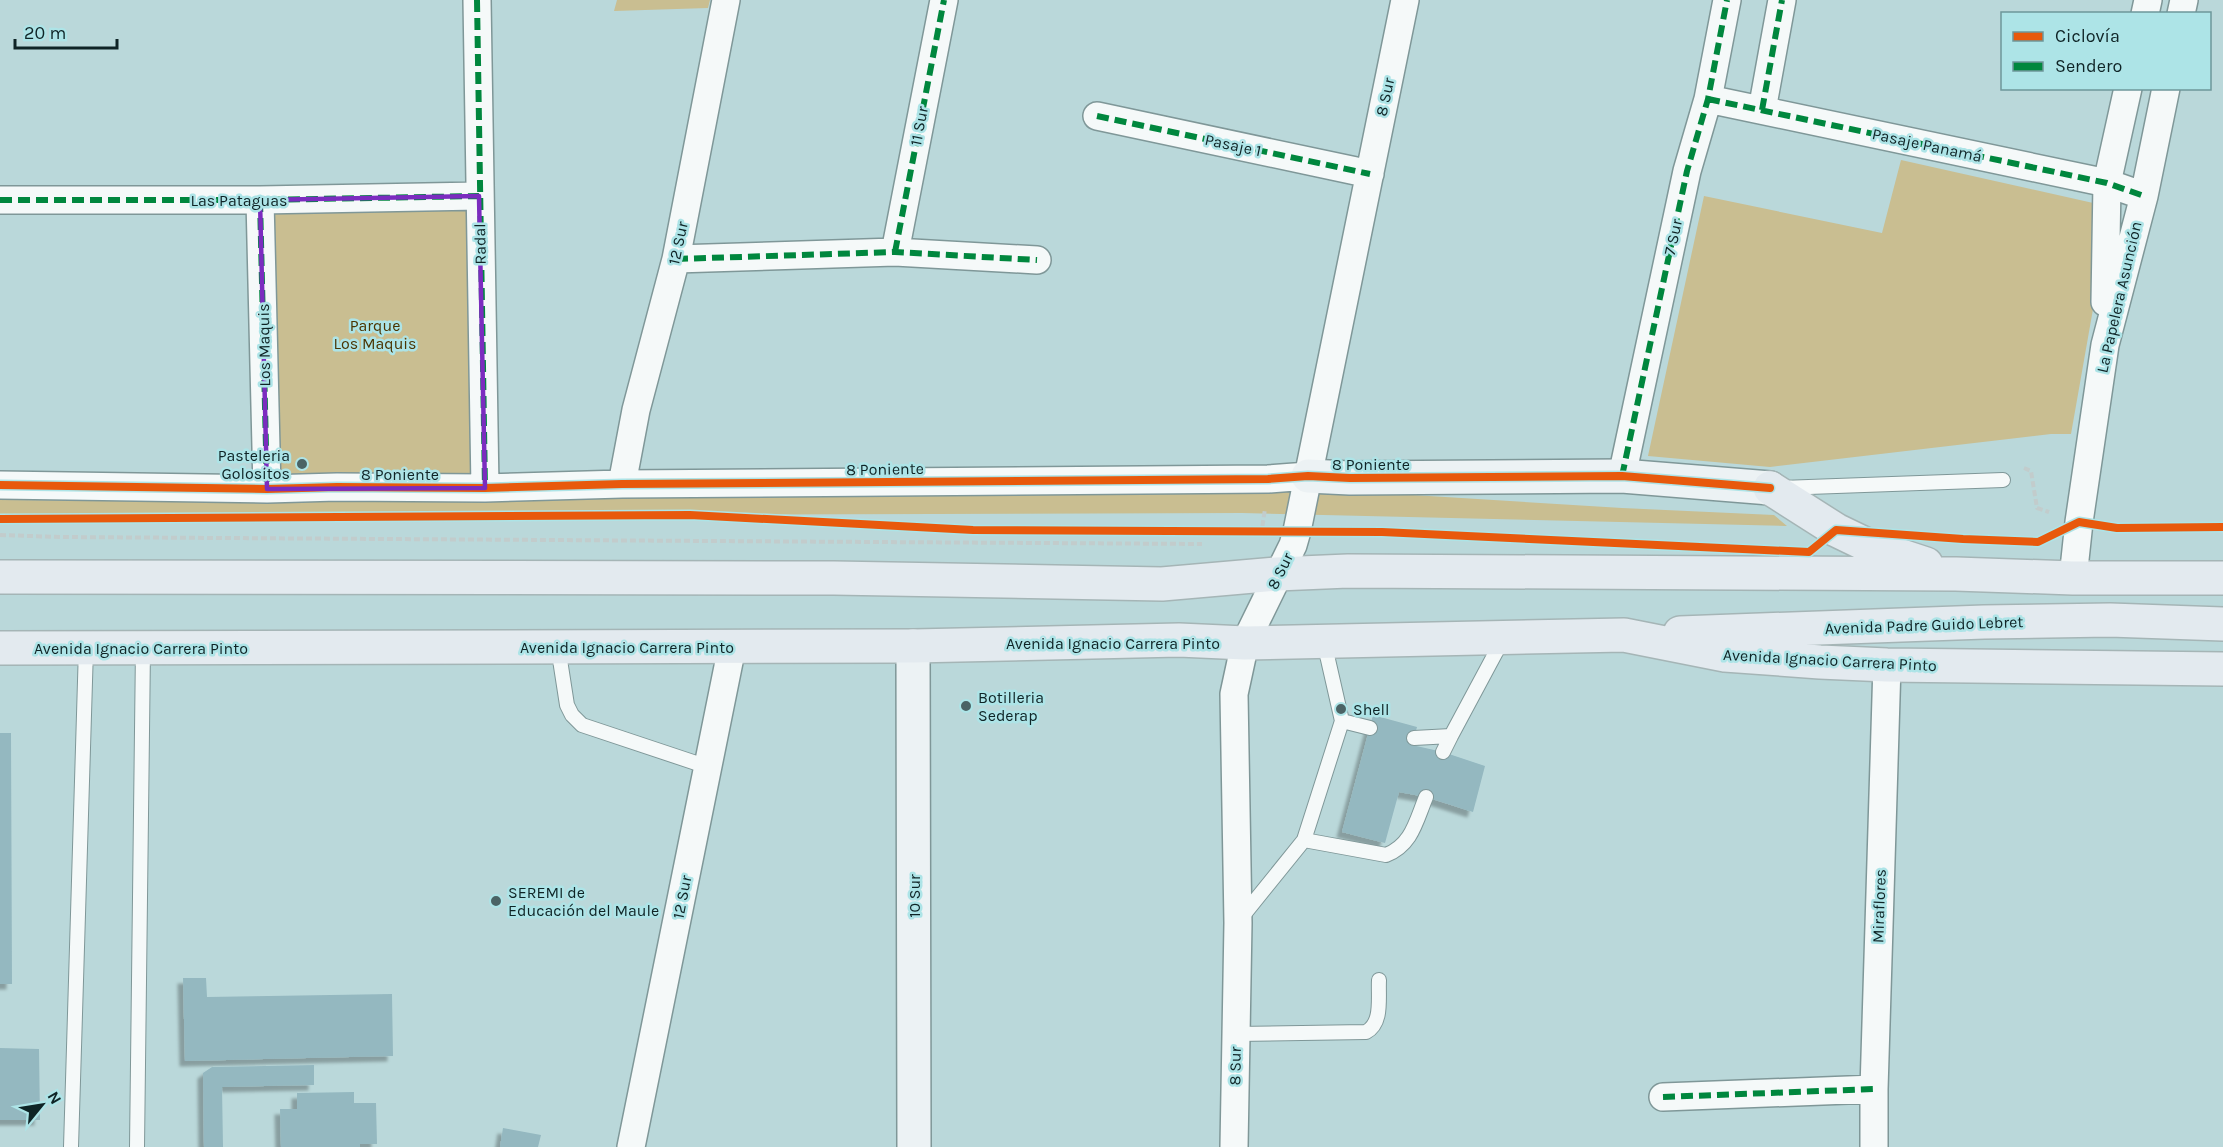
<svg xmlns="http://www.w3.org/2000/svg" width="2223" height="1147" font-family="Karla,sans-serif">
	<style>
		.green { fill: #c9be91 }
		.building { fill: #94b8c0; filter: url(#shadow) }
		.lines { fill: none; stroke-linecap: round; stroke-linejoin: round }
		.lane-casing { stroke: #7f9798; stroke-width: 16 }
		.street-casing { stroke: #7f9798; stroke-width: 30 }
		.secondary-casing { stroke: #7f9798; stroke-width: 36 }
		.primary-casing { stroke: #a5b5b6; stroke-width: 36 }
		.path { stroke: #c2cccc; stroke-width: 4; stroke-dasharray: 6 3; stroke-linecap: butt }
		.lane { stroke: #f5f9f9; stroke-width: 14 }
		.street { stroke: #f5f9f9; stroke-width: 27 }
		.secondary { stroke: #ecf2f4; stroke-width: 33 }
		.primary { stroke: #e3eaef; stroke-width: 33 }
		.quiet { stroke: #00873e; stroke-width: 6; stroke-dasharray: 12 6; stroke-linecap: butt }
		.cycleway-casing { stroke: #ade4e7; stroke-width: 11 }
		.cycleway { stroke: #e8590c; stroke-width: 8 }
		.marked { fill: none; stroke: #7b2cbf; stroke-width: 4.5; stroke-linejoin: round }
		.poi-dot { fill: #4b6365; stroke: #ade4e7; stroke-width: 2 }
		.labels { text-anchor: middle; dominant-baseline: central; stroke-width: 5; stroke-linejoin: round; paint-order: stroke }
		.street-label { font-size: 16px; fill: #0f2426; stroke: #ade4e7 }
		.park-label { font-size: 16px; fill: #4b3402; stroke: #ade4e7 }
		.poi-label { font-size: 16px; fill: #0f2426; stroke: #ade4e7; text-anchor: start }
	</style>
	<defs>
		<filter id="shadow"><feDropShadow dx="-5.5" dy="5.5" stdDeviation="1.5" flood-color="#0004"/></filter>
	</defs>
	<rect width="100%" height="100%" fill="#bad8da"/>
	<path class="green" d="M617 0H710L708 8 614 11Z
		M1901 160 2111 207 2071 434H2051L1770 467 1648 456 1704 196 1882 233Z
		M471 184 477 477 281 478 273 191Z
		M1316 489 1622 508 1774 515 1787 526 1242 513 0 517V500L276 501Z"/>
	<path class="building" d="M1373 715 1417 727 1412 745 1443 752 1485 766 1473 812 1426 797 1399 792 1385 843 1342 832Z
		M0 733H11L12 984H0Z
		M183 978H206L207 997 392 994 393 1056 185 1061Z
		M0 1048 39 1049 40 1120H0Z
		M314 1065V1085L222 1087 223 1147H204L203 1073 212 1067Z
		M354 1092V1103H376L377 1144H360V1147H281L280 1109H297V1093Z
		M503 1128 541 1135 538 1147H500Z"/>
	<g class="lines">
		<g class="lane-casing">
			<path id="lane" d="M1781 488 2003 480
				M1324 642 1342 721 1370 728
				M558 647 567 705 572 715 582 725 708 767
				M1342 721 1304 840 1386 855C1412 845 1416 821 1426 797
				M1414 738 1451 736 1503 639
				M1443 752 1451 736
				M1241 918 1304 840
				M1236 1034 1366 1032C1383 1023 1378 998 1379 980
				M71 1147 86 648
				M137 1147 143 648"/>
		</g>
		<g class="street-casing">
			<path id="street" d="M477 0 485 488
				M2145 14 2148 0
				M2181 14 2184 0
				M1708 99 2107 183 2144 196
				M1762 110 1782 0
				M1097 116 1370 174
				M0 200H260L479 196
				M260 200 267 489
				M895 252 944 0
				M676 259 895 252 1037 260
				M2105 302 2107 183 2128 88
				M1622 476 1687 171 1708 99 1727 0
				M622 484 636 410 676 259 726 0
				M0 485 267 489 337 487 485 488 622 484 1268 479 1308 476
				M2073 578 2079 522 2105 345 2144 196 2166 88
				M1663 1097 1874 1089
				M631 1147 732 647
				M1234 1147 1238 923 1234 694 1245 643 1293 545 1297 531 1405 0
				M1874 1147V1089L1887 665"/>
		</g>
		<g class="secondary-casing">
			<path id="secondary" d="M1308 476 1350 478 1622 476 1770 488
				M913 646 914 1147"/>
		</g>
		<g class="primary-casing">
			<path id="primary" d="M1770 488 1836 530 1865 544 1926 564
				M0 577 834 578 1162 584 1277 574 1348 571 1956 574 2073 578H2223
				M1680 633 1984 622 2110 620 2223 624
				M0 648 913 646 1179 640 1245 643 1624 635 1725 655 1820 662 1887 665 2223 669"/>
		</g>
		<path class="path" d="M2024 468 2031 471 2037 508 2049 512
			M0 535 60 537 1202 544
			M1261 535 1265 509"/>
		<use href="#lane" class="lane"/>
		<use href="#street" class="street"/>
		<use href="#secondary" class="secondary"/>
		<use href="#primary" class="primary"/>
		<path class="quiet" d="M477 0 485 488
			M1708 99 2107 183 2144 196
			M1762 110 1782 0
			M1097 116 1370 174
			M0 200H260L479 196
			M260 200 267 489
			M895 252 944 0
			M676 259 895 252 1037 260
			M1622 476 1687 171 1708 99 1727 0
			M1663 1097 1874 1089"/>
		<g class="cycleway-casing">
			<path id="cycleway" d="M0 485 267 489 337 487 485 488 622 484 1268 479 1308 476 1350 478 1622 476 1770 488
				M0 519 690 515 973 530 1382 532 1809 552 1836 530 1963 539 2038 542 2079 522 2117 528 2223 527"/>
		</g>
		<use href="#cycleway" class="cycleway"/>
	</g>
	<path class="marked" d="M479 196 485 488 267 489 260 200Z"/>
	<g class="poi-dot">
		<circle cx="302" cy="464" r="6"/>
		<circle cx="966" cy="706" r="6"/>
		<circle cx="1341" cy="709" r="6"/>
		<circle cx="496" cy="901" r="6"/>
	</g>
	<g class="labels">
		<g class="street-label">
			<text transform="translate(1385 97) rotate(-78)">8 Sur</text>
			<text transform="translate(919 126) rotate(-79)">11 Sur</text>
			<text transform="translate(1233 145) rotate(12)">Pasaje 1</text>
			<text transform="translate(1927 145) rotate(12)">Pasaje Panamá</text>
			<text x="239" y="200">Las Pataguas</text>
			<text transform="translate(1673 237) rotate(-78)">7 Sur</text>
			<text transform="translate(678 243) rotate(-78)">12 Sur</text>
			<text transform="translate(480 244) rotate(-91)">Radal</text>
			<text transform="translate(2119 297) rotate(-77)">La Papelera Asunción</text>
			<text transform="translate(264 345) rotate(-91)">Los Maquis</text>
			<text x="1371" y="464">8 Poniente</text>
			<text transform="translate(885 469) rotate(-1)">8 Poniente</text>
			<text x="400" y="474">8 Poniente</text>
			<text transform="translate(1280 571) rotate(-64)">8 Sur</text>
			<text transform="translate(1924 625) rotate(-2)">Avenida Padre Guido Lebret</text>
			<text x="1113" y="643">Avenida Ignacio Carrera Pinto</text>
			<text x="627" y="647">Avenida Ignacio Carrera Pinto</text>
			<text x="141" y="648">Avenida Ignacio Carrera Pinto</text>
			<text transform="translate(1830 660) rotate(3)">Avenida Ignacio Carrera Pinto</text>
			<text transform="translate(914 896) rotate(-90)">10 Sur</text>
			<text transform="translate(682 897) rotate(-79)">12 Sur</text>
			<text transform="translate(1879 906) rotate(-88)">Miraflores</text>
			<text transform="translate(1235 1066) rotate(-89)">8 Sur</text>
		</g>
		<g class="park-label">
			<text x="375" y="325">Parque<tspan x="375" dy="18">Los Maquis</tspan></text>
		</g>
		<g class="poi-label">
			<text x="290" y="455" text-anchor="end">Pasteleria<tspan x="290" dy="18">Golositos</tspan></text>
			<text x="978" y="697">Botilleria<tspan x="978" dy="18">Sederap</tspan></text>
			<text x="1353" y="709">Shell</text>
			<text x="508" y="892">SEREMI de<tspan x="508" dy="18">Educación del Maule</tspan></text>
		</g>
	</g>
	<rect x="2001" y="12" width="210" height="78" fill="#ade4e7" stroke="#6e979a" stroke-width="1.5"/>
	<rect x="2013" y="32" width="30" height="9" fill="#e8590c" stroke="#6e979a" stroke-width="1.5"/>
	<text x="2055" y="42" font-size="18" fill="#0f2426">Ciclovía</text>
	<rect x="2013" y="62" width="30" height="9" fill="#00873e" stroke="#6e979a" stroke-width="1.5"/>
	<text x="2055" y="72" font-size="18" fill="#0f2426">Sendero</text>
	<g transform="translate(42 1105) rotate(60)" stroke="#ade4e7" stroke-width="4.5" paint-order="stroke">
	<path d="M0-4.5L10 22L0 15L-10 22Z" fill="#0f2426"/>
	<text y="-9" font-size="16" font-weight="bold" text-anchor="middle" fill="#0f2426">N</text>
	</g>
	<path d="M15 39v9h102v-9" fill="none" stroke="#0f2426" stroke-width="3"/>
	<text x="24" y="39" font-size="18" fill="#0f2426" stroke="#ade4e7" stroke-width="4.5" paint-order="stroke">20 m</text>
</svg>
